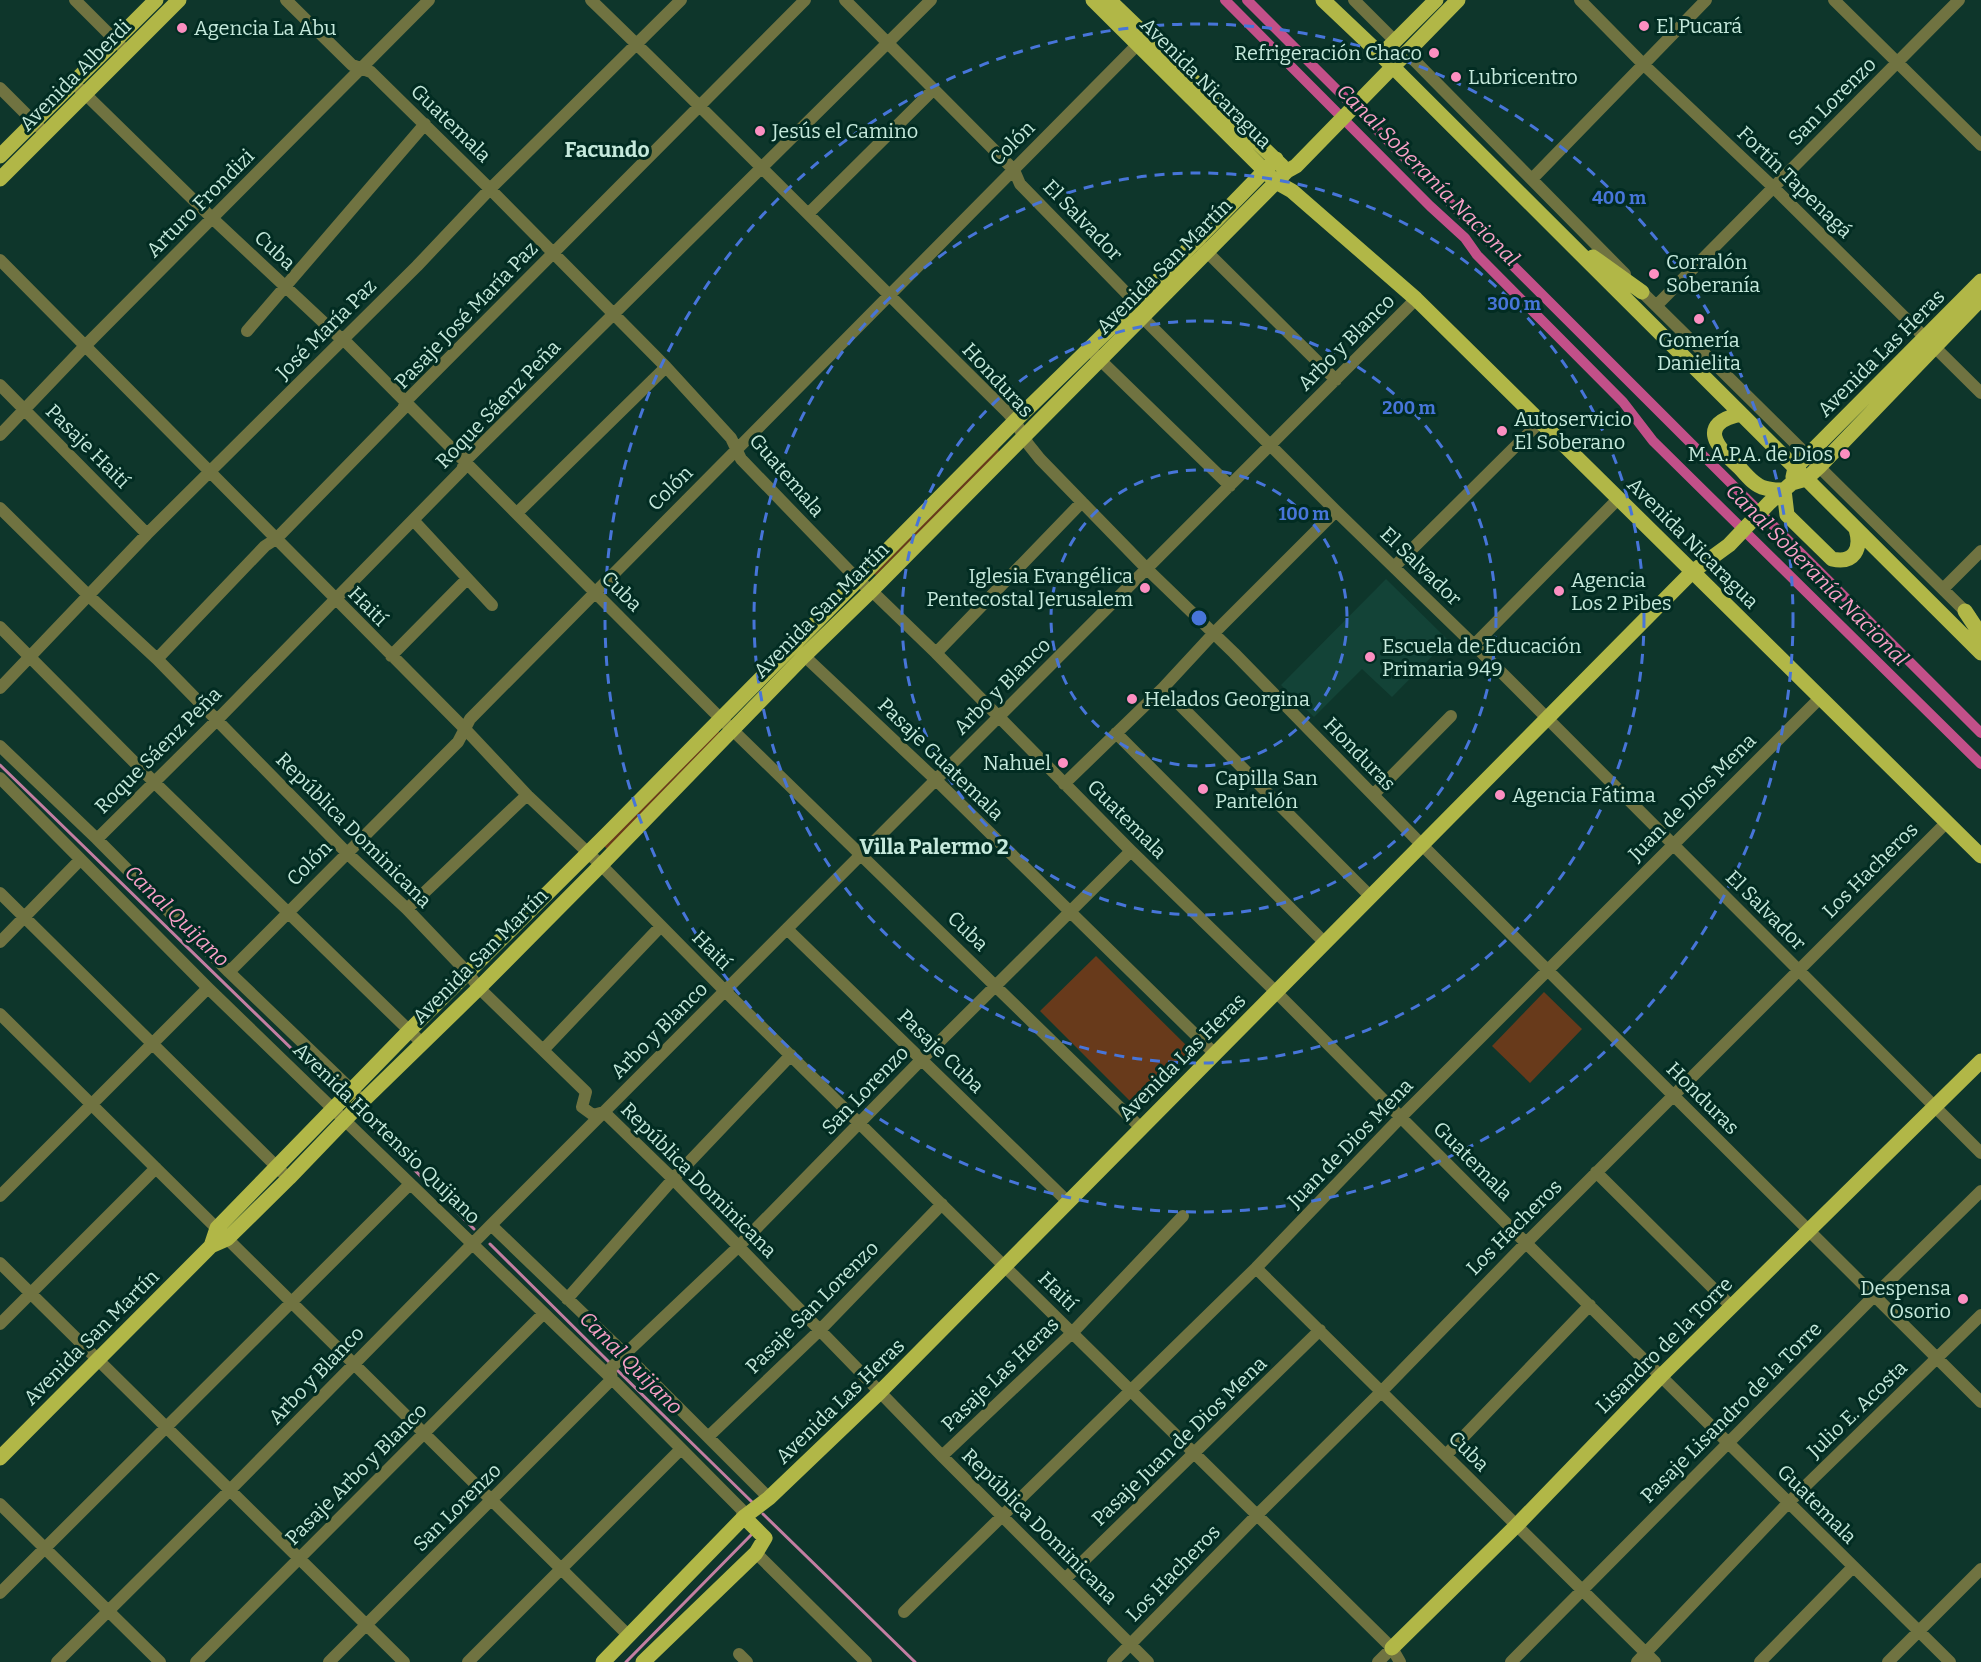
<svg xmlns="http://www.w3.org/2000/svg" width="1981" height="1662" font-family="Bitter,serif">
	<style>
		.built { fill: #134337 }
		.green { fill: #683a1b }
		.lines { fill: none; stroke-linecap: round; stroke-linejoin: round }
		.stream { stroke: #c37ea2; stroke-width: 3 }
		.canal { stroke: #c25089; stroke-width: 10 }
		.minor { stroke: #707341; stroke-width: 12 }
		.major { stroke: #b1b747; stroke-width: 15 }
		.ring { fill: none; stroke: #4775d9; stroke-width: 3; stroke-dasharray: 10 8 }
		.poi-dot { fill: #fc8fc1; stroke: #022c22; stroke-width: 2 }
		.labels { text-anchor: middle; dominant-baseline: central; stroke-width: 6; stroke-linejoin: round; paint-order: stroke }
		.poi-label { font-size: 20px; fill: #c5e9dc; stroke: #022c22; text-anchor: start }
		.street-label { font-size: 20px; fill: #c5e9dc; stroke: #022c22 }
		.neighbourhood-label { font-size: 21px; font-weight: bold; fill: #c5e9dc; stroke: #022c22 }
		.water-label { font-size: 21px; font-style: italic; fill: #f8a0c7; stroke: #022c22 }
		.centre { fill: #4775d9; stroke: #022c22; stroke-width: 3 }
		.ring-label { font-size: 18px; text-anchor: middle; font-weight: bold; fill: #4775d9; stroke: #022c22; stroke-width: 6; stroke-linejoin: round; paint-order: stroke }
	</style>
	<rect width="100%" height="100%" fill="#0e362b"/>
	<path class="built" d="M1386 579 1448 640 1392 697 1362 669 1314 717 1281 685Z"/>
	<path class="green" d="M998 448 999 453 876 575 874 574Z
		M718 730 720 735 607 849 605 847V844Z
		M1096 956 1191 1050 1135 1106 1040 1011Z
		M1544 992 1582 1029 1530 1083 1492 1046Z"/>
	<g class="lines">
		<path class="stream" d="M0 765 333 1089
			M362 1118 474 1229
			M490 1244 610 1363
			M615 1368 752 1502
			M763 1514 915 1662
			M626 1662 753 1533"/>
		<path class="canal" d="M1225 0 1430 206 1465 238 1477 255 1623 402 1653 441 1981 764
			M1247 0 1981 733"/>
		<path class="minor" d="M75 0 121 46
			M286 0 352 65 371 72 490 189 666 367 731 438 741 459 858 580 878 597 936 653 1131 851 1276 992 1526 1243 1950 1662
			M591 0C732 136 869 276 1008 413L1015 421 1028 444 1040 459 1147 569 1234 653 1422 845 1981 1402
			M845 0 1014 170 1020 184 1136 303 1142 317 1336 511 1474 645 1981 1153
			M1354 0 1395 41
			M1580 0 1643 64 1773 187 1981 393
			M1834 0 1981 145
			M1407 53 1625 274
			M0 88 40 128
			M79 88 212 218 337 335 343 339 713 711 1141 1128
			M1532 179 1706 0
			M809 213 934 89
			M1202 247 1336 380
			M0 260 466 730 527 795 601 865 725 991 1392 1648 1400 1662
			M1637 287 1970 616
			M1656 306 1959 0
			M247 331 425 124
			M1094 354 1230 486
			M0 385 147 534
			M0 435 85 346 429 0
			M0 508 89 596 157 659 347 853 407 909 468 973 479 988 586 1092 582 1107 593 1115 604 1112 673 1179 942 1456 1148 1662
			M517 513 666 367
			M414 521 492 605
			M1394 567 1540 422
			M1943 589 1981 551
			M0 627 155 783 422 1043
			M1474 645 1619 498
			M798 650 936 780 1215 1054
			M936 653 1082 502
			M391 656 467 579
			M157 659 265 546 276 539 403 409 406 401 805 0
			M0 688 147 534 417 266 490 189 681 0
			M1163 688 1371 897
			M1116 733 1325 943
			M0 746 97 839 229 972 357 1095
			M0 778 208 988 612 1379 741 1509 744 1517
			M1064 784 1163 688 1213 634 1336 511
			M1373 795 1451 716
			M97 839 216 721 462 470 465 461 931 0
			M0 893 283 1173
			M407 909 527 795
			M787 929 1068 1202
			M0 942 80 860
			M229 972 458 742 470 719 1143 39
			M0 1014 629 1636
			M544 1049 661 926
			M1596 1172 1732 1307
			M0 1196 208 988
			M491 1225 625 1354 769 1498
			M0 1263 404 1662
			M1256 1268 1655 1662
			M567 1299 673 1179 791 1055
			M0 1324 156 1168
			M709 1436 820 1330 942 1204
			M1446 1455 1590 1305
			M942 1456 1072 1333 1183 1216
			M0 1504 160 1662
			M756 1553 866 1662
			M1065 1579 1320 1330
			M0 1593 410 1184
			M904 1612 1256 1268 1401 1117 1820 698
			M739 1654 747 1662
			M57 1662 230 1490 491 1225 1416 299
			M196 1662 543 1314
			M329 1662 612 1379 610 1369 625 1354 738 1247 922 1059 1131 851
			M468 1662 681 1449
			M1113 1662 1257 1515 1382 1391 1526 1243 1947 822
			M1378 1662 1392 1648
			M1511 1662 1874 1296 1981 1191
			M1637 1662 1788 1503 1981 1315
			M1760 1662 1853 1567
			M1888 1662 1981 1569"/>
		<path class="major" d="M1093 0 1276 182 1292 191 1416 299 1981 856
			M1109 0 1282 166
			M1323 0 1381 55 1981 653
			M1381 55 1436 0
			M0 156 156 0
			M0 179 179 0
			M1593 257 1642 292
			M1741 414C1696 424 1717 448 1740 468 1747 476 1755 486 1765 488 1771 490 1778 490 1784 490L1787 515 1832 559C1854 564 1862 549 1856 529
			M1793 477 1795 468 1981 281
			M1965 611 1981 635
			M211 1246 217 1228 409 1031 608 833 1015 421 1136 303 1276 159
			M0 1458 211 1246 227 1239 289 1178 363 1101 479 988 601 865 804 656 871 591 1287 171 1296 166 1458 0
			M1392 1648 1516 1526 1661 1376 1981 1061
			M603 1662 744 1517 769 1498 880 1392 1692 572 1729 545 1769 503 1792 483 1806 479 1819 467 1981 299
			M643 1662 756 1553 765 1538 744 1517"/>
	</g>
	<g class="ring">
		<circle cx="1199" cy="618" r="148"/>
		<circle cx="1199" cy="618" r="297"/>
		<circle cx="1199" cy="618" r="445"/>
		<circle cx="1199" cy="618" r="594"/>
	</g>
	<g class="poi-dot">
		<circle cx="1644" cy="26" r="6"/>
		<circle cx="182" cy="28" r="6"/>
		<circle cx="1434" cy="53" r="6"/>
		<circle cx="1456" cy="77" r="6"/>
		<circle cx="760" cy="131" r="6"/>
		<circle cx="1654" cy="274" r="6"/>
		<circle cx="1699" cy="319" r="6"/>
		<circle cx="1502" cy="431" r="6"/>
		<circle cx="1845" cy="454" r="6"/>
		<circle cx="1145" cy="588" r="6"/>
		<circle cx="1559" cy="591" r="6"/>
		<circle cx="1370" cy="657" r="6"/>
		<circle cx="1132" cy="699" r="6"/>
		<circle cx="1063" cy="763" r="6"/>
		<circle cx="1203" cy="789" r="6"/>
		<circle cx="1500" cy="795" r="6"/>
		<circle cx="1963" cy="1299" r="6"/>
	</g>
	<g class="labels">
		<g class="poi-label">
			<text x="1656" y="26">El Pucará</text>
			<text x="194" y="28">Agencia La Abu</text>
			<text x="1422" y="53" text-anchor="end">Refrigeración Chaco</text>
			<text x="1468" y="77">Lubricentro</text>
			<text x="772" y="131">Jesús el Camino</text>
			<text x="1666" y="262">Corralón<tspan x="1666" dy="23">Soberanía</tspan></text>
			<text x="1699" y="340" text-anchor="middle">Gomería<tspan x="1699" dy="23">Danielita</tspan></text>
			<text x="1514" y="419">Autoservicio<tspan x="1514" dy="23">El Soberano</tspan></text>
			<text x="1833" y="454" text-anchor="end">M.A.P.A. de Dios</text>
			<text x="1133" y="576" text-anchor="end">Iglesia Evangélica<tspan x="1133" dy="23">Pentecostal Jerusalem</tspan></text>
			<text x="1571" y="580">Agencia<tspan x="1571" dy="23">Los 2 Pibes</tspan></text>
			<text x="1382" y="646">Escuela de Educación<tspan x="1382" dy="23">Primaria 949</tspan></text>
			<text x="1144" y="699">Helados Georgina</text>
			<text x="1051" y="763" text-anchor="end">Nahuel</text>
			<text x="1215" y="778">Capilla San<tspan x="1215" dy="23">Pantelón</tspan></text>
			<text x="1512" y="795">Agencia Fátima</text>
			<text x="1951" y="1288" text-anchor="end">Despensa<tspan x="1951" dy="23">Osorio</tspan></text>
		</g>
		<g class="street-label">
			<text transform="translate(75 75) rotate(-45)">Avenida Alberdi</text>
			<text transform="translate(1206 83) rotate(45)">Avenida Nicaragua</text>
			<text transform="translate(1832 101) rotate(-45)">San Lorenzo</text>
			<text transform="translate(451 123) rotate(44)">Guatemala</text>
			<text transform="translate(1012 143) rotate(-45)">Colón</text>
			<text transform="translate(1795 182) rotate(44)">Fortín Tapenagá</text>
			<text transform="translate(200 203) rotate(-45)">Arturo Frondizi</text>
			<text transform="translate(1083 220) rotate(46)">El Salvador</text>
			<text transform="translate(275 250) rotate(43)">Cuba</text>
			<text transform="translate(1164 266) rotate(-45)">Avenida San Martín</text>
			<text transform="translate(466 315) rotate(-46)">Pasaje José María Paz</text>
			<text transform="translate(326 329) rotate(-45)">José María Paz</text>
			<text transform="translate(1346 342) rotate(-45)">Arbo y Blanco</text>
			<text transform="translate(1881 353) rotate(-45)">Avenida Las Heras</text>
			<text transform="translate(998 380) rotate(47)">Honduras</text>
			<text transform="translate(498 404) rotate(-46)">Roque Sáenz Peña</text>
			<text transform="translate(88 446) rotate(45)">Pasaje Haití</text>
			<text transform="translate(787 475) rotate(49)">Guatemala</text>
			<text transform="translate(670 488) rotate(-45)">Colón</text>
			<text transform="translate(1693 543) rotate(45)">Avenida Nicaragua</text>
			<text transform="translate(1421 566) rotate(44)">El Salvador</text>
			<text transform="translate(622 591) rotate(45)">Cuba</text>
			<text transform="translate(368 606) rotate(45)">Haití</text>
			<text transform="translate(821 610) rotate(-45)">Avenida San Martín</text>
			<text transform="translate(1002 686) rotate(-45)">Arbo y Blanco</text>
			<text transform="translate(158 750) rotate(-45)">Roque Sáenz Peña</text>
			<text transform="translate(1360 754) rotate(46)">Honduras</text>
			<text transform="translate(941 759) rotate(44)">Pasaje Guatemala</text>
			<text transform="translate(1692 797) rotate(-45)">Juan de Dios Mena</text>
			<text transform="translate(1127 819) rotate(45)">Guatemala</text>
			<text transform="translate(354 830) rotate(45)">República Dominicana</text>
			<text transform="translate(309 863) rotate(-45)">Colón</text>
			<text transform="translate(1870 870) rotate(-45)">Los Hacheros</text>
			<text transform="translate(1766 910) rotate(45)">El Salvador</text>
			<text transform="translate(968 931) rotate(44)">Cuba</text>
			<text transform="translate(712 950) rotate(45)">Haití</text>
			<text transform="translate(480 956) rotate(-45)">Avenida San Martín</text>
			<text transform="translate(659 1030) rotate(-45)">Arbo y Blanco</text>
			<text transform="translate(941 1051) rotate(44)">Pasaje Cuba</text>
			<text transform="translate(1182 1057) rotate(-45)">Avenida Las Heras</text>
			<text transform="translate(865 1090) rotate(-46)">San Lorenzo</text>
			<text transform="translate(1703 1098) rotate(45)">Honduras</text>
			<text transform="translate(387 1133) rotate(44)">Avenida Hortensio Quijano</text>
			<text transform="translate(1350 1143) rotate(-46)">Juan de Dios Mena</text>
			<text transform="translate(1473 1161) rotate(45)">Guatemala</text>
			<text transform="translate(699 1180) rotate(45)">República Dominicana</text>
			<text transform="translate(1514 1227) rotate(-45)">Los Hacheros</text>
			<text transform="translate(1058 1291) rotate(45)">Haití</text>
			<text transform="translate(812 1307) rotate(-45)">Pasaje San Lorenzo</text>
			<text transform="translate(91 1337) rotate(-45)">Avenida San Martín</text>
			<text transform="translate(1664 1345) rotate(-45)">Lisandro de la Torre</text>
			<text transform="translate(1000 1374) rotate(-44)">Pasaje Las Heras</text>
			<text transform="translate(316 1375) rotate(-46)">Arbo y Blanco</text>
			<text transform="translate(840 1401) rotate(-44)">Avenida Las Heras</text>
			<text transform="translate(1857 1409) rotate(-44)">Julio E. Acosta</text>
			<text transform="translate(1731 1412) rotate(-45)">Pasaje Lisandro de la Torre</text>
			<text transform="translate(1179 1441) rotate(-44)">Pasaje Juan de Dios Mena</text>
			<text transform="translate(1469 1451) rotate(45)">Cuba</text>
			<text transform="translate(356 1474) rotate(-45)">Pasaje Arbo y Blanco</text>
			<text transform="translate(1817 1504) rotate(45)">Guatemala</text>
			<text transform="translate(457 1507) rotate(-45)">San Lorenzo</text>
			<text transform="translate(1040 1526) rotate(45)">República Dominicana</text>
			<text transform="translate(1173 1573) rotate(-46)">Los Hacheros</text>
		</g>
		<g class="neighbourhood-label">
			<text x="607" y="150">Facundo</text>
			<text x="934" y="847">Villa Palermo 2</text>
		</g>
		<g class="water-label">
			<text transform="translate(1428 175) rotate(45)">Canal Soberanía Nacional</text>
			<text transform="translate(1817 575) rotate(45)">Canal Soberanía Nacional</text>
			<text transform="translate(177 916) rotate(44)">Canal Quijano</text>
			<text transform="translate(631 1363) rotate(45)">Canal Quijano</text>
		</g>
	</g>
	<circle cx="1199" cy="618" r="9" class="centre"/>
	<g class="ring-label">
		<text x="1619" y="204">400 m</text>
		<text x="1514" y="310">300 m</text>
		<text x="1409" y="414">200 m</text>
		<text x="1304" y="520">100 m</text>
	</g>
</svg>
